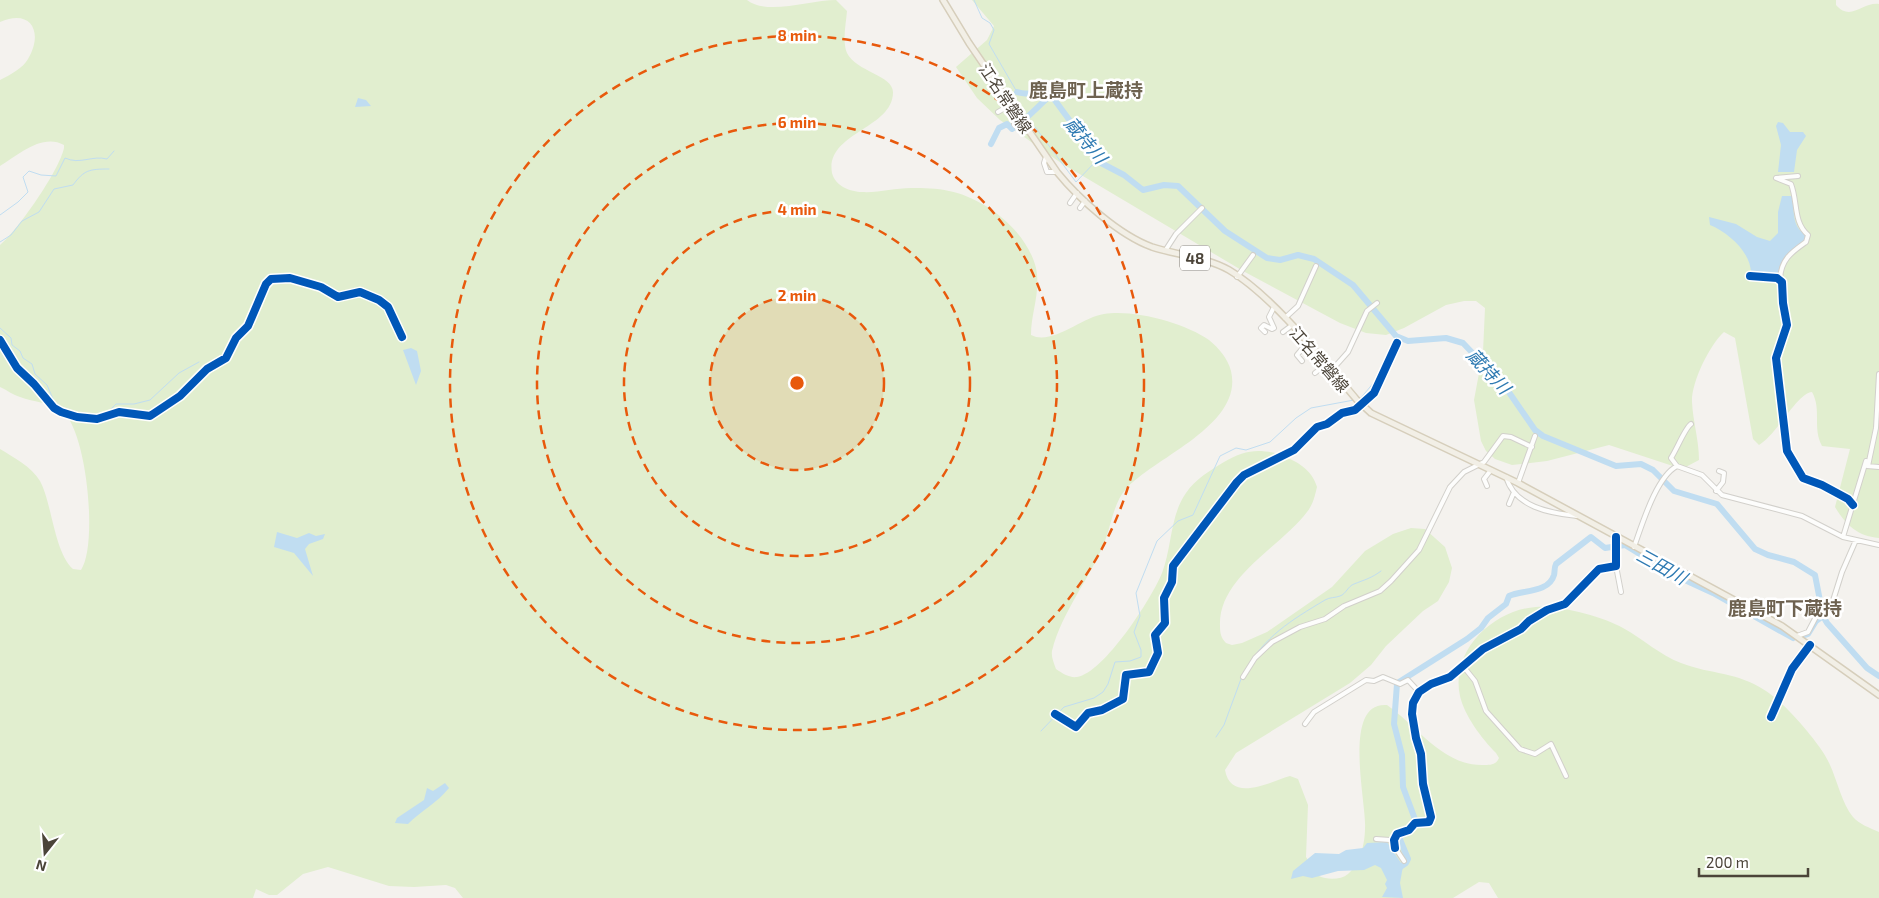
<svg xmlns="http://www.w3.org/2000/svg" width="1879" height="898" font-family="'Exo 2','Noto Sans JP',sans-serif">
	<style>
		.green { fill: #e1eecf }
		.water { fill: #c0ddf1 }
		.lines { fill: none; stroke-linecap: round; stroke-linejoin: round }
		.stream { stroke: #c0ddf1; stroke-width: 1 }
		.river { stroke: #c0ddf1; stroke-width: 6 }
		.minor-casing { stroke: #d2d0cb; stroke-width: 6 }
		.major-casing { stroke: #d6cebb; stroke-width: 8 }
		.minor { stroke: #fdfdfc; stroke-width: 4 }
		.major { stroke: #f2efe6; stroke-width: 5 }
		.cycleway-casing { stroke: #fff; stroke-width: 11 }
		.cycleway { stroke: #0057b8; stroke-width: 8 }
		.ring { fill: none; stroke: #e8590c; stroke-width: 2.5; stroke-dasharray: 9 6 }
		.labels { text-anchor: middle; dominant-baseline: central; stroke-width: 5; stroke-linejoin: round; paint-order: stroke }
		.shield { fill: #fff; stroke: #817c74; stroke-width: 1 }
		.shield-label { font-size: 15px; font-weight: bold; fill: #4b4439 }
		.street-label { font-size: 16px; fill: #4b4439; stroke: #fff }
		.water-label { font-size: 18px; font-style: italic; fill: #2e7ab2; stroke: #fff }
		.quarter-label { font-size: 19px; font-weight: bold; fill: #6e6250; stroke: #fff }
		.centre { fill: #e8590c; stroke: #fff; stroke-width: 2.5 }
		.ring-label { font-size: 15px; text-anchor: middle; font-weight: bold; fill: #e8590c; stroke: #fff; stroke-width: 5; stroke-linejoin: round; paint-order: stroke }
	</style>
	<rect width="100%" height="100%" fill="#f4f2ee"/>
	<path class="green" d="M0 0H747C767 16 810 0 836 0L847 11C846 24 842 41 847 53 856 72 894 75 893 93 892 129 825 133 832 173 835 186 851 192 862 192 878 193 895 188 911 188 923 188 937 188 949 191 985 198 1027 231 1036 268 1041 292 1031 312 1031 335 1052 346 1082 317 1104 314 1134 309 1185 323 1209 340 1219 348 1228 359 1231 371 1244 425 1155 457 1126 489 1114 502 1111 525 1105 541 1090 579 1062 611 1052 651 1051 657 1054 663 1056 669 1062 673 1069 678 1077 677 1104 673 1152 598 1162 573 1172 548 1170 515 1186 493 1195 479 1211 470 1224 462 1243 451 1257 448 1278 454 1295 460 1312 469 1317 487 1315 495 1313 505 1307 512 1282 546 1218 577 1220 626 1220 633 1221 638 1226 643L1232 645 1242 643 1267 632 1332 587 1365 551 1393 534 1411 528 1425 529 1445 547 1452 568 1449 582 1438 601 1423 611 1386 646 1371 665 1350 683 1236 753 1225 770C1231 804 1271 781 1290 776L1298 779 1308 805 1306 857 1319 876C1327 880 1341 880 1348 874 1360 864 1365 844 1365 828 1367 804 1341 701 1387 705 1417 726 1443 766 1483 765 1490 765 1496 765 1499 758L1496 753C1482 739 1464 715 1460 696 1450 651 1493 610 1536 607 1559 605 1604 617 1623 628 1643 639 1660 655 1681 663 1712 675 1736 671 1766 691 1781 701 1795 717 1807 731 1815 741 1825 753 1830 765 1837 780 1842 804 1853 817 1859 824 1870 828 1879 832V898H1498L1489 883 1479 882 1453 898H463L455 888 446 885 414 887 389 886 328 867 303 874 277 895H269L256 889 253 898H0V449C13 457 32 467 40 481 52 503 54 552 73 569L81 570C98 545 87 432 63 412 53 403 33 402 20 397 13 395 7 390 0 387V245C18 230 59 171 64 148V145C42 133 18 155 0 166V80C10 75 23 68 28 59 44 32 31 8 0 22Z
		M972 0H1836V5C1851 22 1862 2 1879 4V538C1857 536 1846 525 1835 507L1850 449 1822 446C1812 427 1822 410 1812 392 1797 393 1776 436 1759 445L1753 439 1735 338 1724 332C1710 344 1691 383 1692 402 1693 422 1699 440 1699 460L1682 469 1609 445 1547 461 1512 465 1495 459 1486 451 1481 441 1474 400 1483 352 1485 308 1476 301H1464L1446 305 1404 328 1386 335 1366 333 1340 323 1243 271 1061 163 1000 120 977 98 956 67 987 40 994 26Z"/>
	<path class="water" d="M358 98 366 100 371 106 355 107Z
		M1778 122 1783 123 1790 132H1803L1806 136 1797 150 1794 172H1778L1781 145 1776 126Z
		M1782 196H1792C1795 210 1791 226 1805 234L1806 240C1792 250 1782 257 1779 276L1751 275C1752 253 1729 233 1710 225L1709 217 1736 224 1757 237 1770 241 1778 233V212Z
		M411 348 417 351 421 371 416 385 403 350Z
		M277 532 297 538 309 533 316 536 325 534 323 539 309 544 305 549 313 576 294 553 274 547Z
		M445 783 449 788C437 803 421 811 408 824L395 823 397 818 424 800 427 788 433 791Z
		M1387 842 1403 866 1400 883 1403 898 1382 897 1387 888 1385 884 1387 880 1381 868 1375 865 1364 870 1338 871 1312 878 1303 876 1291 879 1293 871 1315 853 1339 854 1346 850 1363 848 1367 843Z"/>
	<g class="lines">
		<path class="stream" d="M974 0 982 18 990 23 994 30 989 44 1017 92
			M1012 129 1017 130
			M1030 130 1035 127 1076 182 1098 159
			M0 215 18 202 28 192 23 177 29 171 41 175 56 176 65 158C80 165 92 155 107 159L114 151
			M0 242 11 235 22 221 39 212 54 189 73 185C84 170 89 169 109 169
			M0 328 11 338 12 345 20 351 23 358 32 364 35 374 47 385 57 408
			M1360 399 1375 381 1398 337
			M58 412 62 415 70 417
			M106 414 116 404H134L150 400 179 373 199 362
			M81 419 95 421
			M1244 672C1265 636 1290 621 1325 600 1330 597 1335 598 1340 596 1346 594 1348 586 1354 584 1364 580 1372 578 1381 571
			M1041 731 1064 707 1094 698 1103 692 1108 684 1115 662 1130 661 1141 657V650L1134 632 1140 616 1136 593 1157 541 1178 521 1193 515 1220 456 1236 448 1246 450 1270 442 1296 418 1311 408 1354 400
			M1216 737 1224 725 1241 679"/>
		<path class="river" d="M1017 92C1027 96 1039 91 1051 95L1101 163 1124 175 1143 190 1164 185 1178 186 1225 231 1267 258 1280 260 1298 255 1314 259 1353 285 1396 336 1408 341 1446 338 1463 343 1506 388 1535 430 1543 436 1616 466 1641 464 1653 470 1674 491 1717 504 1755 549 1768 555 1794 562 1815 575 1823 616 1827 623 1867 668 1879 676
			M991 144 999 128 1007 124 1012 129C1025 121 1038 106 1051 95
			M1802 636 1808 634 1816 621 1823 616
			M1399 682 1467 639 1481 628 1488 618 1506 604 1509 596C1522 590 1549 593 1554 575 1555 571 1554 568 1556 564L1591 537 1605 548 1625 545 1674 575 1713 593 1793 638
			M1396 870 1406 863 1408 859 1399 837 1412 829 1416 822 1403 787 1402 755 1394 724 1397 684"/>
		<g class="minor-casing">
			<path id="minor" d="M998 112 1010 105
				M1015 112 1014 124 1021 131 1028 130
				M1046 157 1044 163 1047 172H1057
				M1070 203 1077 193
				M1080 208 1085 201
				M1165 251 1176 234 1202 208
				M1750 276 1777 278 1782 282 1783 303 1787 325 1776 358 1787 451 1803 478 1822 485 1848 499 1853 505
				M1237 277 1253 255
				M1780 279C1781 259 1792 252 1806 242L1808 235C1793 222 1798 202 1791 184L1776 178 1798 176
				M1285 318 1298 306 1316 266
				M1265 332 1261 328 1264 325 1272 329 1274 328 1269 317 1274 307
				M1283 332 1291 326
				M0 340 17 368 34 384 54 408 61 412 77 417 97 419 119 412 150 416 180 396 207 369 226 358 236 338 248 326 266 284 271 279 290 278 321 287 338 297 360 292 379 300 388 307 402 337
				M1302 361 1297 355 1307 343
				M1331 371 1348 352 1367 311 1377 303
				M1315 373 1325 365
				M1677 466 1671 458C1677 449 1685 428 1691 424
				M1867 466 1879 467
				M1868 466 1876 428 1879 374
				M1506 477C1515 507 1549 513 1577 516
				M1518 483 1535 436
				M1487 486 1484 479 1491 470
				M1716 491 1723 482 1724 473 1719 471
				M1509 504 1514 492
				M1843 537 1866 461
				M1634 547C1642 525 1656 477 1677 466L1702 475 1722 495 1802 516 1843 537 1879 545
				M1616 566 1621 592
				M1797 636 1808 632 1818 613 1830 610 1842 572 1856 540
				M1463 666 1475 681 1486 711 1520 749 1535 754 1551 744 1566 776
				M1243 677 1255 658 1272 642 1300 627 1325 619 1344 606 1380 591 1391 581 1419 550 1450 487 1464 472 1484 462 1503 436 1511 437 1532 447
				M1055 714 1076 727 1088 713 1102 710 1123 699 1126 675 1149 672 1158 653 1155 635 1165 623 1164 598 1172 582 1173 566 1237 482 1244 475 1294 450 1317 427 1327 424 1342 413 1355 410 1374 393 1397 343
				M1771 717 1792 669 1810 645
				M1305 724 1314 712 1366 680 1374 681 1383 677 1400 684 1408 680 1419 692
				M1376 839 1390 840 1404 861
				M1395 848 1394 840 1397 834 1409 830 1415 823 1429 822 1431 817 1423 784 1421 754 1416 738 1412 714 1413 703 1419 692 1431 684 1450 677 1483 649 1521 629 1529 621 1547 610 1565 604 1599 569 1616 566V537"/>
		</g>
		<g class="major-casing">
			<path id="major" d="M943 0 969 43 1057 172C1079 199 1119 235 1152 247 1177 255 1206 257 1229 270 1273 296 1323 360 1357 400L1371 413 1518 483 1782 626 1879 695"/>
		</g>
		<use href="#minor" class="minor"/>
		<use href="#major" class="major"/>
		<g class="cycleway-casing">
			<path id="cycleway" d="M1750 276 1777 278 1782 282 1783 303 1787 325 1776 358 1787 451 1803 478 1822 485 1848 499 1853 505
				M0 340 17 368 34 384 54 408 61 412 77 417 97 419 119 412 150 416 180 396 207 369 226 358 236 338 248 326 266 284 271 279 290 278 321 287 338 297 360 292 379 300 388 307 402 337
				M1055 714 1076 727 1088 713 1102 710 1123 699 1126 675 1149 672 1158 653 1155 635 1165 623 1164 598 1172 582 1173 566 1237 482 1244 475 1294 450 1317 427 1327 424 1342 413 1355 410 1374 393 1397 343
				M1771 717 1792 669 1810 645
				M1395 848 1394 840 1397 834 1409 830 1415 823 1429 822 1431 817 1423 784 1421 754 1416 738 1412 714 1413 703 1419 692 1431 684 1450 677 1483 649 1521 629 1529 621 1547 610 1565 604 1599 569 1616 566V537"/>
		</g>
		<use href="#cycleway" class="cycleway"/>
	</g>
	<circle cx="797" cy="383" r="87" fill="#e8590c" fill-opacity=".12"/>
	<g class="ring">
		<circle cx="797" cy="383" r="87"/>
		<circle cx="797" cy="383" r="173"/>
		<circle cx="797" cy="383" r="260"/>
		<circle cx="797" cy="383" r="347"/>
	</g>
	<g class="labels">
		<rect class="shield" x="1180" y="245.5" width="30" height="25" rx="4"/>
		<g class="shield-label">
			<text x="1195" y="258">48</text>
		</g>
		<g class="street-label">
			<text transform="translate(1006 98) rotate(56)">江名常磐線</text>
			<text transform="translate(1320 359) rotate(49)">江名常磐線</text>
		</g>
		<g class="water-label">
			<text transform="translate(1086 140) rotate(50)">蔵持川</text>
			<text transform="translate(1489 371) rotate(47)">蔵持川</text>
			<text transform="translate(1662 566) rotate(29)">三田川</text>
		</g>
		<g class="quarter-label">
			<text x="1086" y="89">鹿島町上蔵持</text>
			<text x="1785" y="607">鹿島町下蔵持</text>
		</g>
	</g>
	<circle cx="797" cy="383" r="8" class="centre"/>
	<g class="ring-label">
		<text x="797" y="41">8 min</text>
		<text x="797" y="128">6 min</text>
		<text x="797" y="215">4 min</text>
		<text x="797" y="301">2 min</text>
	</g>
	<g transform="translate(45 853) rotate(197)" stroke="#ffffff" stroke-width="4" paint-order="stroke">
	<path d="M0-4L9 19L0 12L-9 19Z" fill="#4b4439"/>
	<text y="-8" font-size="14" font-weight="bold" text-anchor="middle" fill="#4b4439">N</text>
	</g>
	<path d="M1699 868v8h109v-8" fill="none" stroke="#4b4439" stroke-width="2.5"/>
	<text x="1706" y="868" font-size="15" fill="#4b4439" stroke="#ffffff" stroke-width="4" paint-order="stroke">200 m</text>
</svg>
